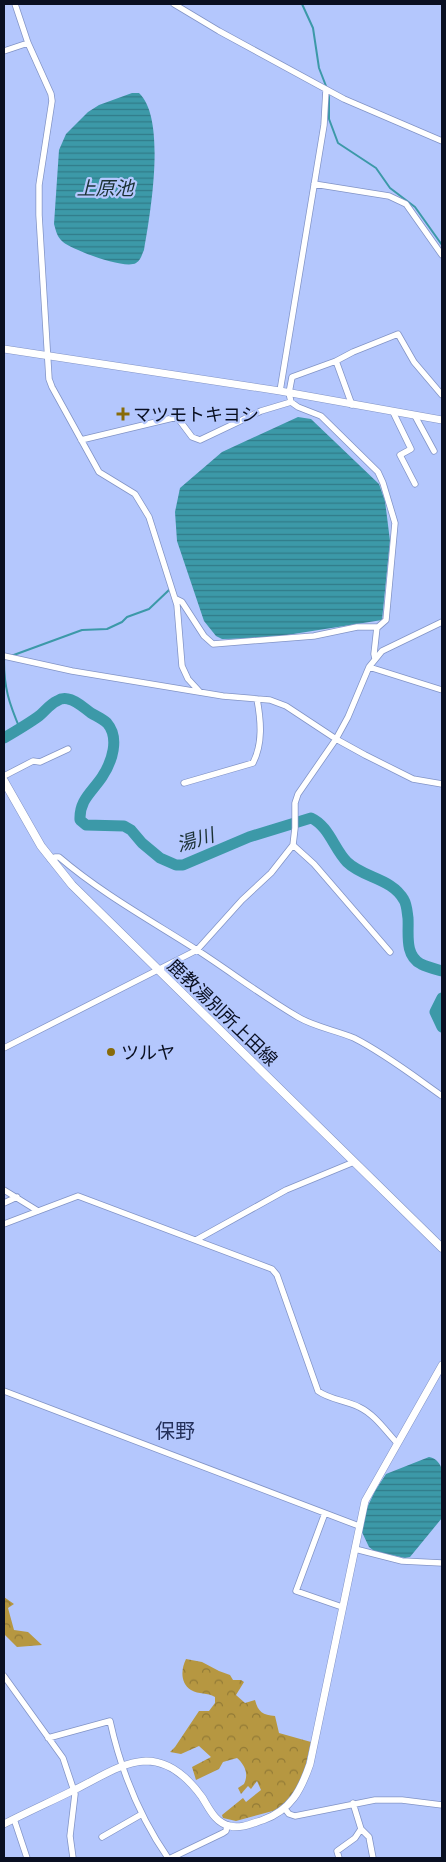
<svg xmlns="http://www.w3.org/2000/svg" width="446" height="1862" font-family="'PT Serif','Noto Sans JP',serif">
	<style>
		.forest { fill: url(#forest-crowns) }
		.water { fill: url(#water-rules) }
		.lines { fill: none; stroke-linecap: round; stroke-linejoin: round }
		.stream { stroke: #3c99a8; stroke-width: 2 }
		.river { stroke: #3c99a8; stroke-width: 11 }
		.minor-casing { stroke: #8294c6; stroke-width: 7 }
		.tertiary-casing { stroke: #8294c6; stroke-width: 8 }
		.secondary-casing { stroke: #8294c6; stroke-width: 9 }
		.minor { stroke: #fff; stroke-width: 5.5 }
		.tertiary { stroke: #fff; stroke-width: 7 }
		.secondary { stroke: #fff; stroke-width: 8 }
		.poi-dot { fill: #886b09; stroke: #b4c7fd; stroke-width: 2 }
		.labels { text-anchor: middle; dominant-baseline: central; stroke-width: 4.5; stroke-linejoin: round; paint-order: stroke }
		.poi-label { font-size: 18px; fill: #090f21; stroke: #b4c7fd; text-anchor: start }
		.street-label { font-size: 18px; fill: #090f21; stroke: #b4c7fd }
		.water-label { font-size: 19px; font-style: italic; fill: #1b3134; stroke: #b4c7fd }
		.quarter-label { font-size: 20px; fill: #24305b; stroke: #b4c7fd }
	</style>
	<defs>
		<pattern id="forest-crowns" width="20" height="18" patternUnits="userSpaceOnUse" patternTransform="scale(1.25)"><rect width="20" height="18" fill="#b69741"/><path d="M2 6a3 3 0 1 1 6 0M12 15a3 3 0 1 1 6 0" fill="none" stroke="#927a36"/></pattern>
		<pattern id="water-rules" width="6" height="5" patternUnits="userSpaceOnUse" patternTransform="scale(1.25)"><rect width="6" height="5" fill="#3c99a8"/><path d="M0 2.5h6" fill="none" stroke="#317b88"/></pattern>
	</defs>
	<rect width="100%" height="100%" fill="#b4c7fd"/>
	<path class="forest" d="M4 1597 14 1604 8 1608 14 1630 28 1632 42 1645 17 1647 4 1634Z
		M186 1659 202 1662 219 1671 230 1675 233 1680H241L244 1682 236 1695 245 1703 255 1700C258 1712 263 1715 275 1716L279 1733 311 1742 303 1777 290 1799 277 1810 269 1812 236 1821 223 1818 222 1815 243 1798 246 1802 261 1790 257 1781 251 1789 248 1786 241 1794 238 1788 244 1784C249 1774 245 1765 237 1758L223 1762 219 1769 196 1780 192 1767 211 1757 199 1746 181 1754 170 1752 175 1747 199 1711H209L215 1703V1697C207 1692 199 1695 191 1690 180 1683 181 1669 186 1659Z"/>
	<path class="water" d="M132 93H139C167 119 150 215 144 250 142 254 141 260 136 263 125 270 73 250 63 242 57 237 56 231 54 224L59 150 66 134 88 112 99 105Z
		M298 417 311 419 379 484 385 501 390 541 382 620 268 638 222 639 216 636 204 621 177 541 175 512 180 488 222 452Z
		M429 1457C435 1458 439 1462 441 1467L442 1518 410 1557 405 1558 374 1551 369 1547 361 1530 366 1510 375 1491 386 1474Z"/>
	<g class="lines">
		<path class="stream" d="M302 4 313 28 319 68 326 86
			M328 93 329 97V119L338 143 376 168 390 188 415 207 442 245
			M11 656 82 630 107 629 122 622 127 617 149 609 169 590
			M7 658 4 660C4 688 9 703 20 729"/>
		<path class="river" d="M4 738C16 731 28 724 39 716 45 711 50 704 57 701 60 699 64 698 68 699 76 700 84 708 91 713 96 716 103 719 107 723 120 738 112 762 102 777 92 792 79 800 80 820L86 825 124 826 131 830 142 843 160 858 176 865H183L249 837 311 818C329 826 334 849 347 862 363 878 392 878 404 900 407 905 407 912 408 918 409 933 404 955 421 964 427 967 435 969 442 971
			M442 998 435 1012 442 1027"/>
		<g class="minor-casing">
			<path id="minor" d="M15 4 28 43 51 94 52 101 39 185V215L49 379 52 387 99 472 135 494 149 517 177 605 182 666 188 679 200 692
				M174 4 219 31 344 99 442 141
				M4 51 28 43
				M314 184 389 196 406 204 442 255
				M280 391 324 125 326 90
				M352 405 336 361 353 352 398 334 414 362 442 395
				M393 412 411 449 400 455 415 484
				M415 416 434 451
				M81 440 177 417 192 437 200 440 261 411 291 402 289 393 292 377 336 361
				M176 599 182 602 204 636 213 644 314 636 357 627H378L386 620 395 523 383 483 378 472 321 416 298 407 291 402
				M4 656 72 671 223 696 270 700 286 706 336 739 365 755 413 779 442 784
				M375 659 374 654 377 627
				M369 667 442 690
				M4 776 33 761 40 762 68 749
				M184 783 253 763C263 743 261 721 257 699
				M293 845 314 864 390 952
				M50 859 55 857H59C101 893 150 920 197 950 231 972 262 996 298 1017 315 1027 335 1030 354 1038 384 1053 415 1077 442 1096
				M4 1048 197 950 242 900 271 873 293 845 295 828V803L298 794 336 739 348 717 369 667 382 651 442 622
				M4 1190 38 1211
				M4 1203 17 1197
				M4 1224 78 1196 272 1269 277 1275 318 1391C330 1400 346 1400 359 1407 374 1414 385 1430 397 1443
				M196 1240 286 1190 354 1162
				M4 1391 359 1526
				M325 1513 296 1591 342 1607
				M355 1549 402 1561 442 1563
				M4 1676 63 1758 75 1794 70 1836 73 1858
				M48 1738 110 1721C121 1771 139 1816 168 1858
				M285 1809 289 1814 295 1816 375 1800H402L442 1805
				M14 1819 27 1858
				M361 1829 369 1837 373 1858
				M102 1837 142 1814
				M171 1858 223 1833 226 1831 227 1825
				M339 1858 337 1851 355 1838 361 1829 353 1803"/>
		</g>
		<g class="tertiary-casing">
			<path id="tertiary" d="M4 349 280 391 442 420
				M4 1824C27 1812 52 1801 76 1789 97 1779 121 1762 146 1761 170 1761 189 1779 202 1797 209 1808 215 1823 230 1826 241 1829 253 1823 263 1820 291 1810 301 1790 310 1764L365 1501 442 1365"/>
		</g>
		<g class="secondary-casing">
			<path id="secondary" d="M4 781 41 846 72 885 442 1248"/>
		</g>
		<use href="#minor" class="minor"/>
		<use href="#tertiary" class="tertiary"/>
		<use href="#secondary" class="secondary"/>
	</g>
	<g class="poi-dot">
		<path d="M120.5 406.5h5v5h5v5h-5v5h-5v-5h-5v-5h5z"/>
		<circle cx="111" cy="1052" r="5"/>
	</g>
	<g class="labels">
		<g class="poi-label">
			<text x="133" y="414">マツモトキヨシ</text>
			<text x="121" y="1052">ツルヤ</text>
		</g>
		<g class="street-label">
			<text transform="translate(223 1012) rotate(44)">鹿教湯別所上田線</text>
		</g>
		<g class="water-label">
			<text x="105" y="187">上原池</text>
			<text transform="translate(195 839) rotate(-17)">湯川</text>
		</g>
		<g class="quarter-label">
			<text x="175" y="1430">保野</text>
		</g>
	</g>
	<rect width="446" height="1862" fill="none" stroke="#090f21" stroke-width="10"/>
</svg>
